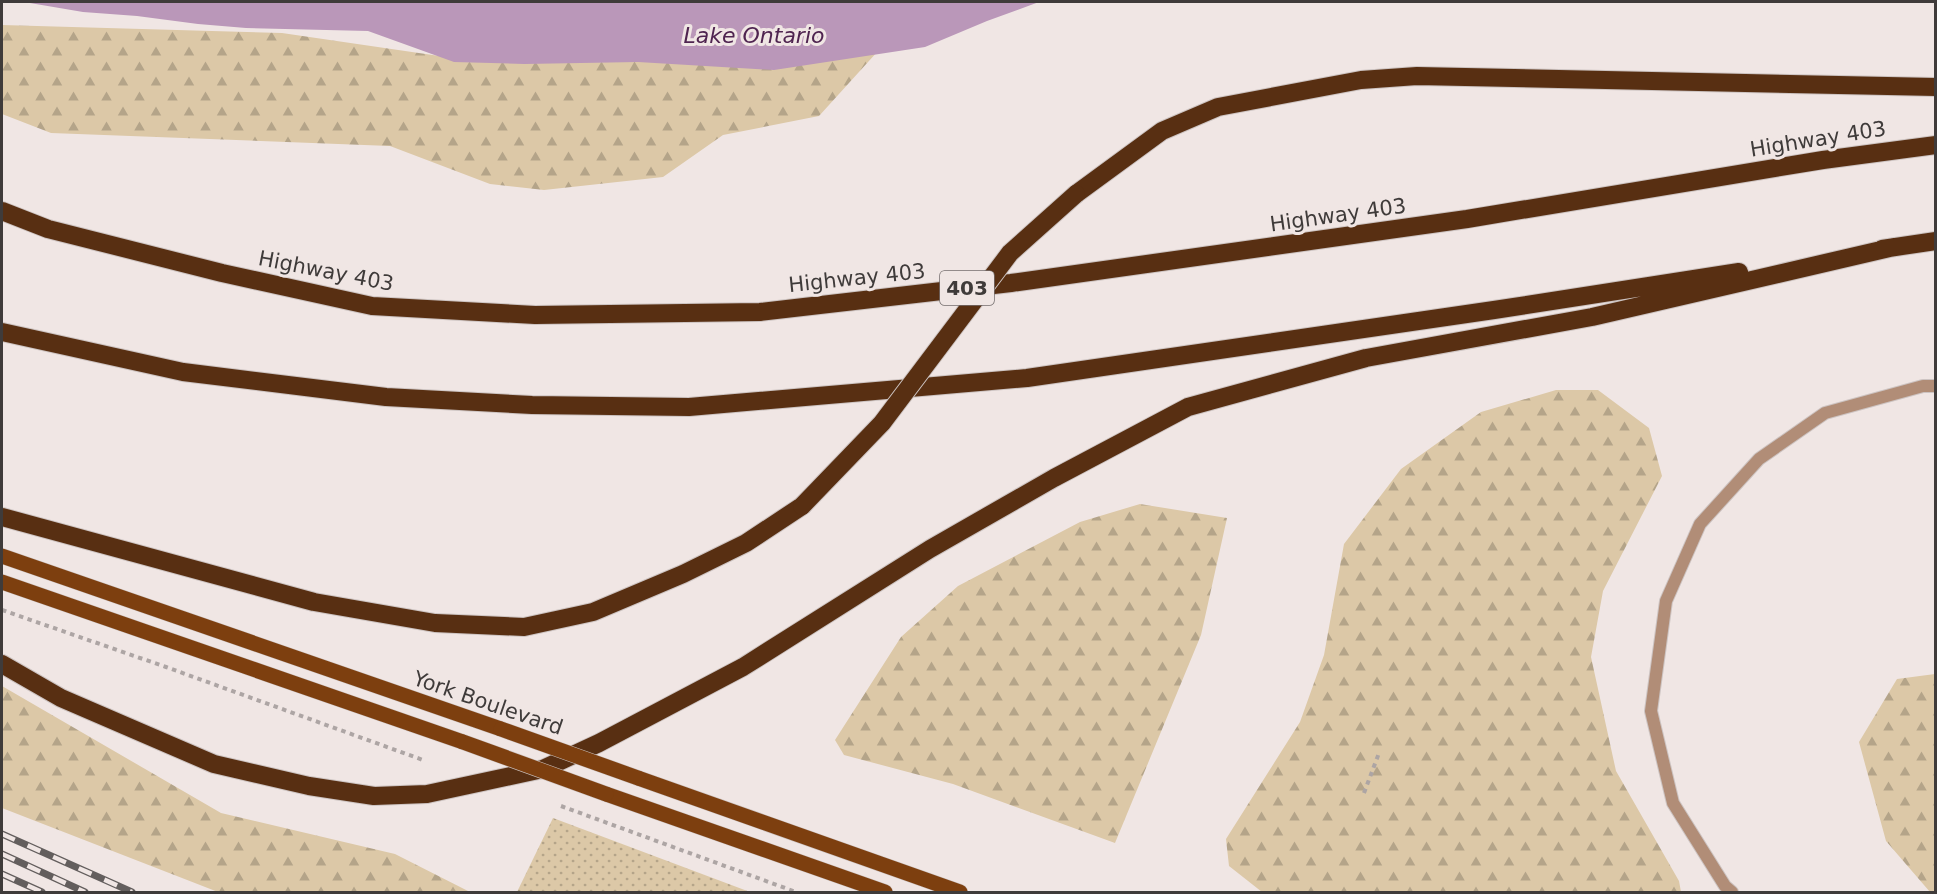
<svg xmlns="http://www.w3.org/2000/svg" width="1937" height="894" font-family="'DejaVu Sans',sans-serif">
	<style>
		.grass { fill: url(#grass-dots) }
		.forest { fill: url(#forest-firs) }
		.water { fill: #ba97b9 }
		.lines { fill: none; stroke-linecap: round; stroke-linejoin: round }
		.tertiary-casing { stroke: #cdc4c2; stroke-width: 14 }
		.primary-casing { stroke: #cdc4c2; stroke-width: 16 }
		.motorway-casing { stroke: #cdc4c2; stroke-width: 20 }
		.path { stroke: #ada5a4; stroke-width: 4; stroke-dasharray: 4.5 4.5; stroke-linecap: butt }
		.tertiary { stroke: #b18d77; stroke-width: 12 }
		.primary { stroke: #7d3f0f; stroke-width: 15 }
		.motorway { stroke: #582f12; stroke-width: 18 }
		.rail-casing { stroke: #635e5d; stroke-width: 7 }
		.rail { stroke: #f0e6e4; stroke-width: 4.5; stroke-dasharray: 14; stroke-linecap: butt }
		.primary-bridge-casing { stroke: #cdc4c2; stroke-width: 16; stroke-linecap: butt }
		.motorway-bridge-casing { stroke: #cdc4c2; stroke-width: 20; stroke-linecap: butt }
		.primary-bridge { stroke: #7d3f0f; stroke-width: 15 }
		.motorway-bridge { stroke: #582f12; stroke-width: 18 }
		.labels { text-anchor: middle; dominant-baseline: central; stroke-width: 6; stroke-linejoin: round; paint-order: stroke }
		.shield { fill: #f0e6e4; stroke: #746e6d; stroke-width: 1.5 }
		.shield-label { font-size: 20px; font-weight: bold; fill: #3f3b3a }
		.street-label { font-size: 21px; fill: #3f3b3a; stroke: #f0e6e4 }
		.water-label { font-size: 22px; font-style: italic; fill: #4f2450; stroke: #f0e6e4 }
	</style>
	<defs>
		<pattern id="grass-dots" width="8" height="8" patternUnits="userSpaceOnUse" patternTransform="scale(1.5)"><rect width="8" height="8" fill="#dcc8a7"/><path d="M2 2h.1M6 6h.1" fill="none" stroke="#b4a489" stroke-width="1.8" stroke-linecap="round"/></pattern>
		<pattern id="forest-firs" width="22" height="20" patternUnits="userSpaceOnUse" patternTransform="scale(1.5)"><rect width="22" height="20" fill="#dcc8a7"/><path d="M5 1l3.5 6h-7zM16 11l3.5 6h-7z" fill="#b4a489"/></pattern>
	</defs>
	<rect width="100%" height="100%" fill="#f0e6e4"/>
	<path class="grass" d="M553 818 750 892H517Z"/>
	<path class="forest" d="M2 25 282 33 453 58 888 40 819 116 723 135 663 177 544 190 490 184 390 146 51 133 2 114Z
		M1556 390H1598L1649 428 1662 476 1603 591 1591 657 1616 771 1679 881 1681 892H1262L1229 866 1226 839 1300 722 1324 655 1344 544 1401 469 1481 412Z
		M1140 504 1227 518 1201 635 1115 843 953 784 844 755 835 740 901 637 958 586 1080 522Z
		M1935 674 1936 892H1930L1886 841 1859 742 1897 679Z
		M2 686 221 813 395 854 470 892H218L2 808Z"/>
	<path class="water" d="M24 2H1039L987 21 925 47 774 70 638 62 524 64 454 62 368 31 246 28 198 24 137 16 83 12Z"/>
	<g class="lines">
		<g class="tertiary-casing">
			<path id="tertiary" d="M1732 892 1725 886 1673 803 1651 711 1666 601 1700 524 1759 459 1825 413 1923 386H1936"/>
		</g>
		<g class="primary-casing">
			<path id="primary" d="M2 556 501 729
				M2 582 463 742
				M638 778 960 892
				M606 794 885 892"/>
		</g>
		<g class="motorway-casing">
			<path id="motorway" d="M1076 194 1162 131 1218 107 1361 80 1417 76 1936 87
				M2 211 48 229 222 273 372 306 535 315 760 312 1011 283 1467 219 1823 160 1936 145
				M1882 249 1936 241
				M2 332 183 372 386 397 532 405 689 407 1027 378 1494 310 1739 272
				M2 517 314 602 435 623 524 627 593 612 683 574 746 543 802 506
				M2 664 61 698 214 764 309 786 374 796 427 794 543 769 599 743 743 667 930 549 1054 478 1188 407 1366 358 1592 317 1894 247"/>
		</g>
		<path class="path" d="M2 610 166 667 423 760
			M1364 793 1379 753
			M561 806 796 892"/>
		<use href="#tertiary" class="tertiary"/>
		<use href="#primary" class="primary"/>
		<use href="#motorway" class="motorway"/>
		<g class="rail-casing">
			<path id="rail" d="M2 834 132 892
				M2 854 85 892
				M2 874 42 892"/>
		</g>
		<use href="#rail" class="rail"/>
		<g class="primary-bridge-casing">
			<path id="primary-bridge" d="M501 729 638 778
				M463 742 606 794"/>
		</g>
		<g class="motorway-bridge-casing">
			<path id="motorway-bridge" d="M802 506 882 423 1010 253 1076 194"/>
		</g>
		<use href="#primary-bridge" class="primary-bridge"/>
		<use href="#motorway-bridge" class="motorway-bridge"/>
	</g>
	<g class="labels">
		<rect class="shield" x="940" y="271" width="54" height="34" rx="4.5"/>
		<g class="shield-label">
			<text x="967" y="288">403</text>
		</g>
		<g class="street-label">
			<text transform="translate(1818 139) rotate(-9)">Highway 403</text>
			<text transform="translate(1338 215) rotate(-8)">Highway 403</text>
			<text transform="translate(326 271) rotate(11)">Highway 403</text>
			<text transform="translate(857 278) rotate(-6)">Highway 403</text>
			<text transform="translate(488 703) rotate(19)">York Boulevard</text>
		</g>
		<g class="water-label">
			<text x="754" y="35">Lake Ontario</text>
		</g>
	</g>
	<rect width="1937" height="894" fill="none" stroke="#3f3b3a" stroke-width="6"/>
</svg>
